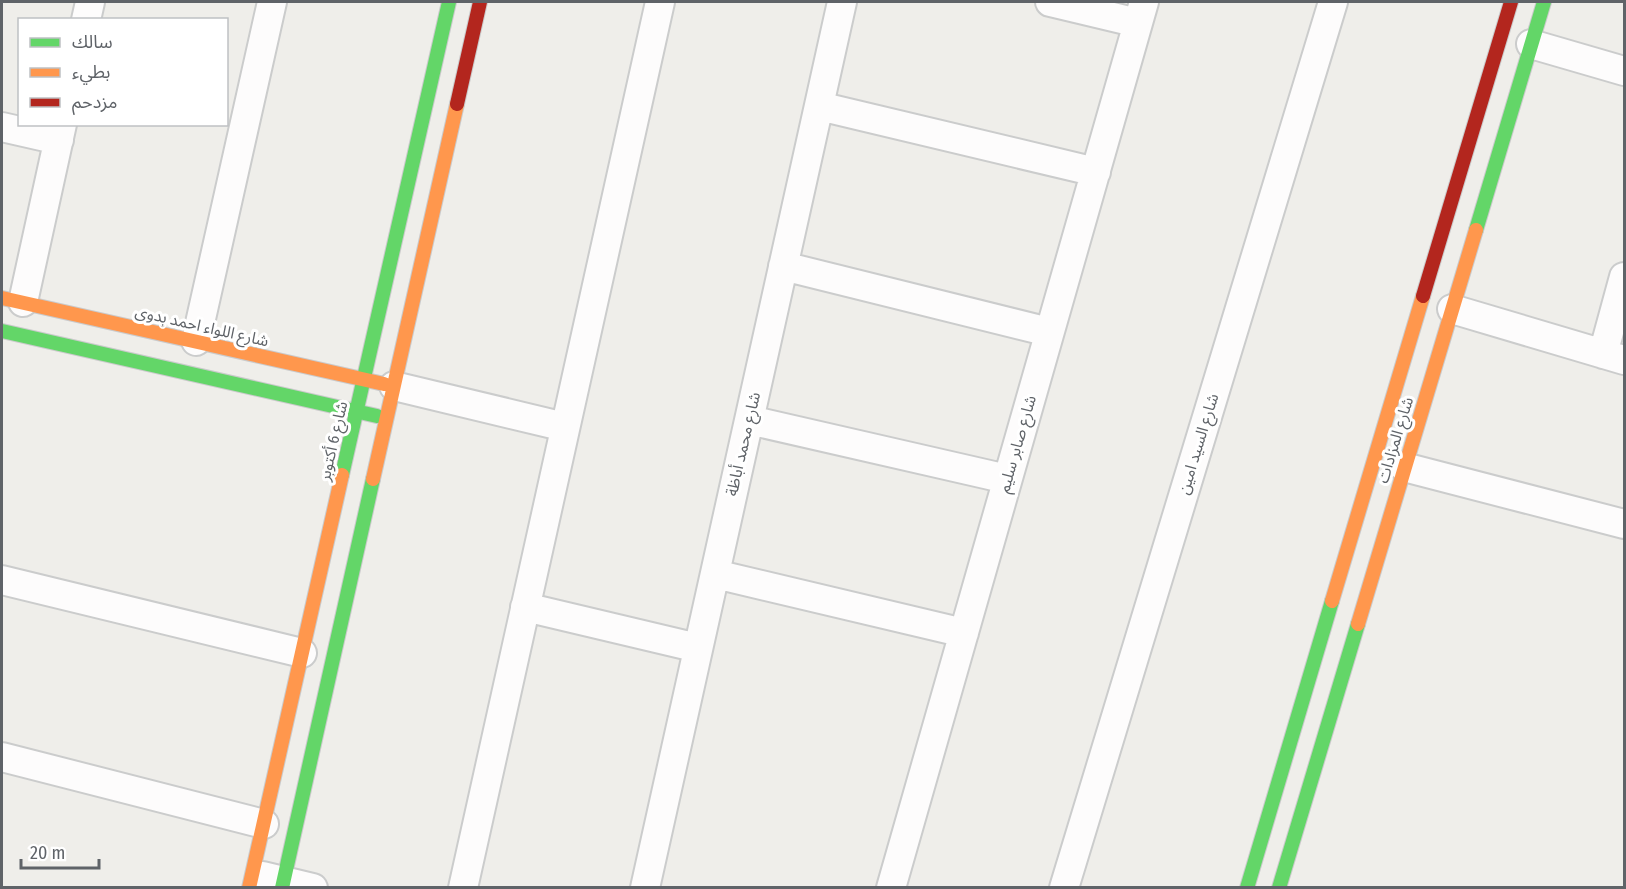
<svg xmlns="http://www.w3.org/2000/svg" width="1626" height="889" font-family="'Fira Sans Condensed','Noto Sans Arabic',sans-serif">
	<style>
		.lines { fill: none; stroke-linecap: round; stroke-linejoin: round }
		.street-casing { stroke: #cbcccc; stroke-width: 32 }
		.fast-casing { stroke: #cacacb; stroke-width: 16 }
		.slow-casing { stroke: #cacacb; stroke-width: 16 }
		.jam-casing { stroke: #cacacb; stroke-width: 16 }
		.street { stroke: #fdfcfc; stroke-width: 28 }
		.fast { stroke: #63d668; stroke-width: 14 }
		.slow { stroke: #ff974d; stroke-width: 14 }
		.jam { stroke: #b3261e; stroke-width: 14 }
		.labels { text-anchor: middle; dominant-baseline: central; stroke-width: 6; stroke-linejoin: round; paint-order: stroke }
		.street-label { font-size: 16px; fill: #5f6368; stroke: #fff }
	</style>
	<rect width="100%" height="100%" fill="#efeeea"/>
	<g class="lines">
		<g class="street-casing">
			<path id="street" d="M1050 2 1138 23
				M86 20 90 2
				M1531 44 1624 71
				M819 106 1096 172
				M2 127 59 140
				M783 266 1049 332
				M23 302 62 124
				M1452 309 1624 360
				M196 341 272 2
				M1603 354 1624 277
				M394 386 565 427
				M749 420 1007 479
				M1404 467 1624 524
				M715 574 964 633
				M2 580 302 653
				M525 607 698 648
				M2 757 264 824
				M263 876 313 888
				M463 888 660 2
				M645 888 842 2
				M891 888 1144 2
				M1064 888 1333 2"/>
		</g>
		<g class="fast-casing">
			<path id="fast" d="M1476 230 1544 2
				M2 331 377 416
				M342 475 449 2
				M282 888 373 479
				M1247 888 1332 601
				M1279 888 1358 624"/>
		</g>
		<g class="slow-casing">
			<path id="slow" d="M2 298 384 384
				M373 479 457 104
				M1332 601 1423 296
				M1358 624 1476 230
				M249 888 342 475"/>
		</g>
		<g class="jam-casing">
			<path id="jam" d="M457 104 480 2
				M1423 296 1511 2"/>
		</g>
		<use href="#street" class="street"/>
		<use href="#fast" class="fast"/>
		<use href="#slow" class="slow"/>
		<use href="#jam" class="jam"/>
	</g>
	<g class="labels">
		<g class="street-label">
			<text transform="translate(202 326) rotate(13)">شارع اللواء احمد بدوى</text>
			<text transform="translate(1395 440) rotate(-73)">شارع المزادات</text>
			<text transform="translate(333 441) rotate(-77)">شارع 6 أكتوبر</text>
			<text transform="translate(743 444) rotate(-77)">شارع محمد أباظة</text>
			<text transform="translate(1017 444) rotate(-74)">شارع صابر سليم</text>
			<text transform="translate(1198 444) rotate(-73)">شارع السيد امين</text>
		</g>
	</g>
	<rect width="1626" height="889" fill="none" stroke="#5f6368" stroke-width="6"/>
	<rect x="18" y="18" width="210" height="108" fill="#ffffff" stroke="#bfc1c3" stroke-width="1.5"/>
	<rect x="30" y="38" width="30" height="9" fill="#63d668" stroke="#bfc1c3" stroke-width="1.5"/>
	<text x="72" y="48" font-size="18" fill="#5f6368">سالك</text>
	<rect x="30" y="68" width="30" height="9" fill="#ff974d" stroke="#bfc1c3" stroke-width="1.5"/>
	<text x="72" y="78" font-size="18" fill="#5f6368">بطيء</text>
	<rect x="30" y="98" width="30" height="9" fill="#b3261e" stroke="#bfc1c3" stroke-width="1.5"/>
	<text x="72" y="108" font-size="18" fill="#5f6368">مزدحم</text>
	<path d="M21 859v9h78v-9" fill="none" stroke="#5f6368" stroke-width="3"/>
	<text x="30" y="859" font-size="18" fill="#5f6368" stroke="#ffffff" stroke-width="4.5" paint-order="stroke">20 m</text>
</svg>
